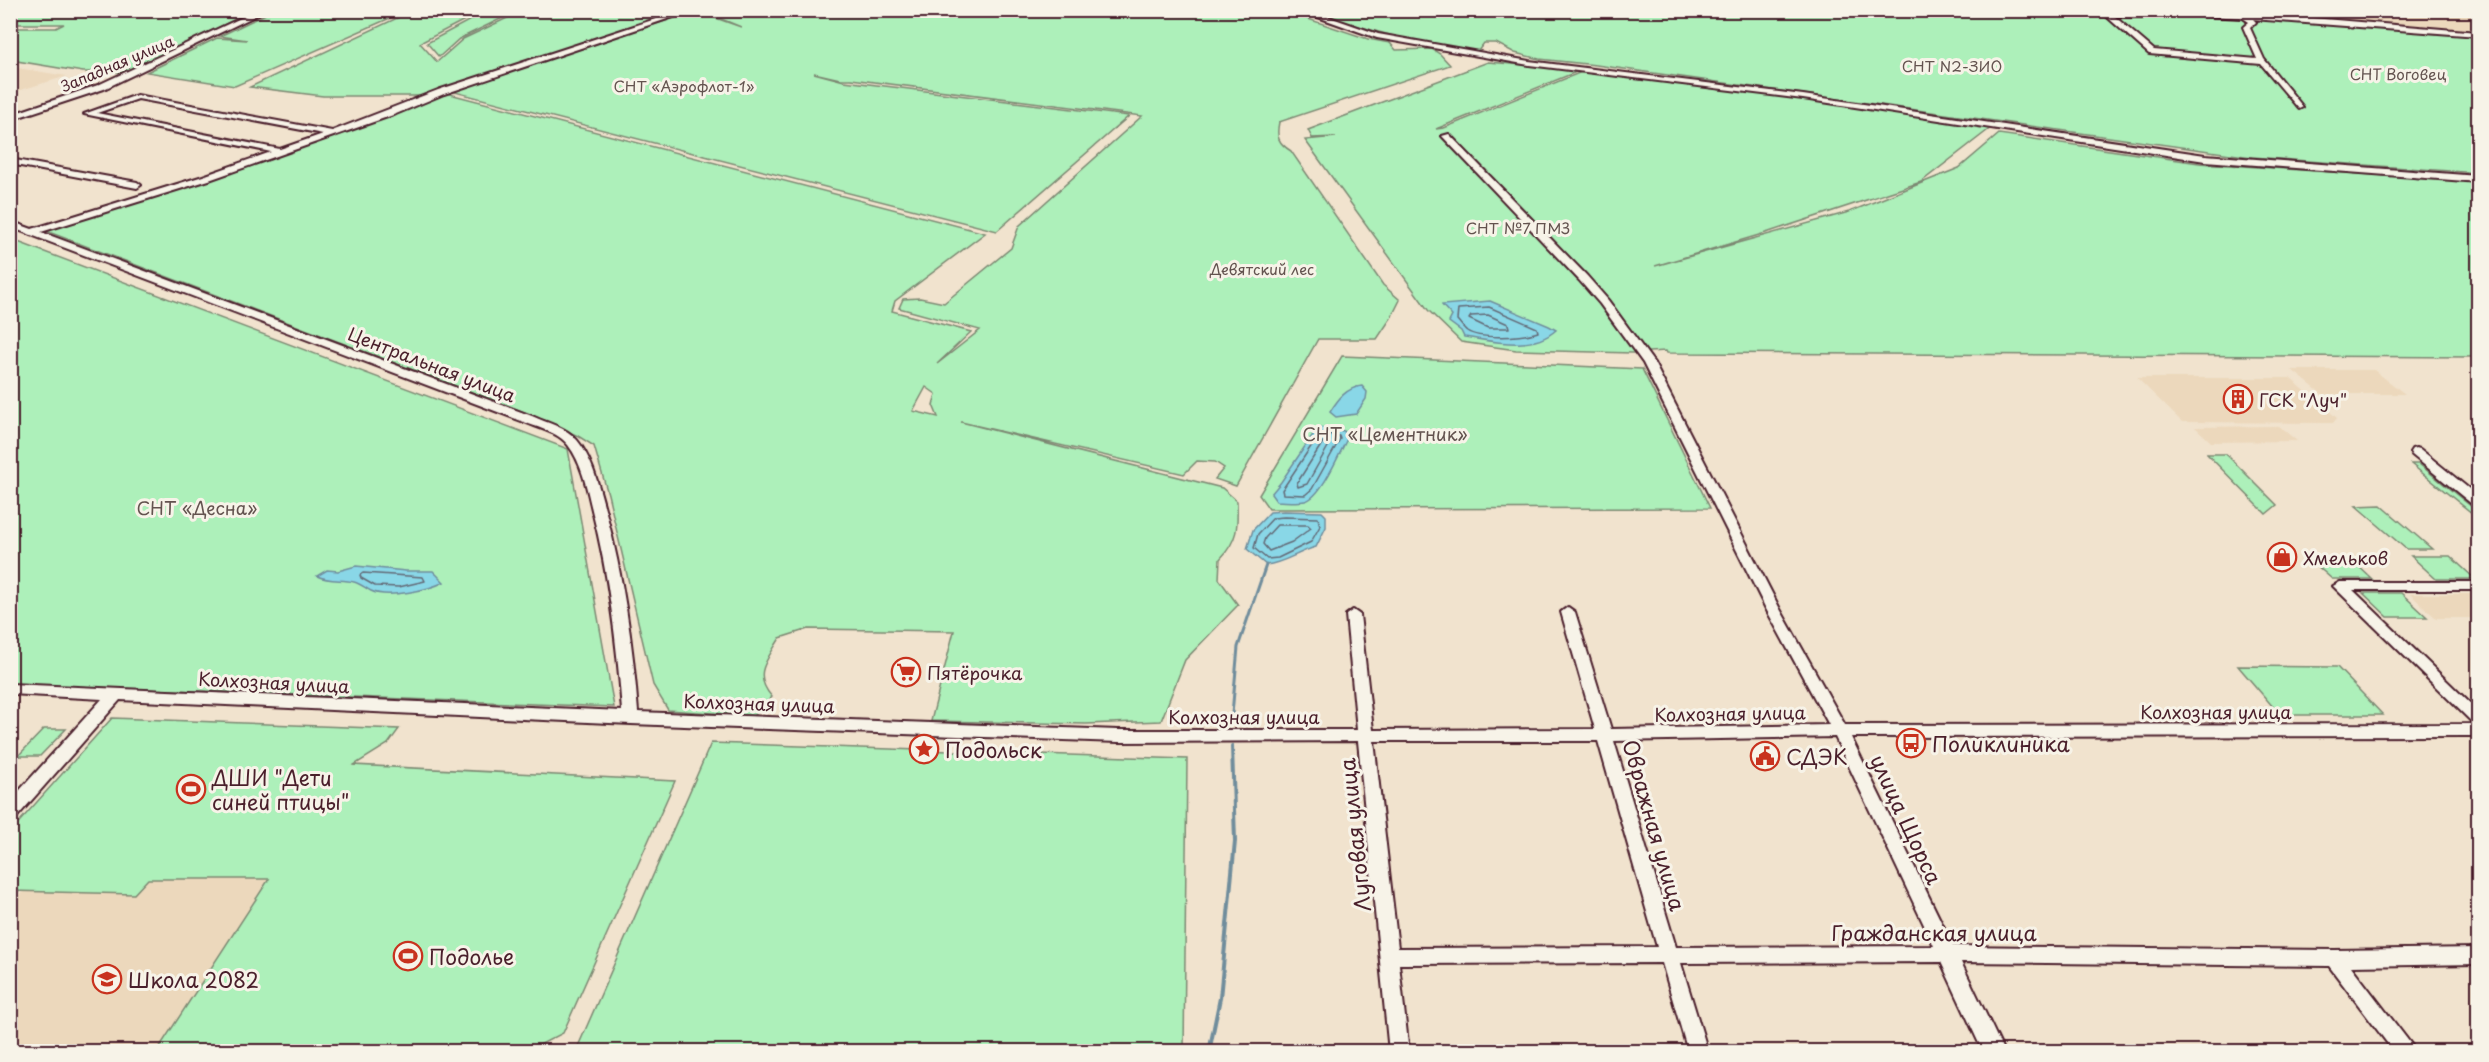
<svg xmlns="http://www.w3.org/2000/svg" width="2489" height="1062" font-family="'Playpen Sans',sans-serif">
	<style>
		.built { fill: #ecd8bc }
		.green { fill: #adf0ba; stroke: #7c8872; stroke-width: 1.5; fill-rule: evenodd }
		.water { fill: #89d7e7; stroke: #708d9c; stroke-width: 1.5 }
		.lines { fill: none; stroke-linecap: round; stroke-linejoin: round }
		.shore { stroke: #636976; stroke-width: 1.5 }
		.stream-far1 { stroke: #708d9c; stroke-width: 3 }
		.stream { stroke: #708d9c; stroke-width: 4 }
		.minor-casing { stroke: #4a1f2b; stroke-width: 4 }
		.minor { fill: #f7f3e8; fill-rule: evenodd }
		.labels { text-anchor: middle; dominant-baseline: central; stroke-width: 6; stroke-linejoin: round; paint-order: stroke }
		.far-street-label { font-size: 15px; fill: #4a1f2b; stroke: #f7f3e8 }
		.far-park-label { font-size: 15px; fill: #63534f; stroke: #f7f3e8 }
		.street-label { font-size: 18px; fill: #4a1f2b; stroke: #f7f3e8 }
		.poi-label { font-size: 18px; fill: #4a1f2b; stroke: #f7f3e8; text-anchor: start }
		.park-label { font-size: 18px; fill: #63534f; stroke: #f7f3e8 }
		.near-poi-label { font-size: 21px; fill: #4a1f2b; stroke: #f7f3e8; text-anchor: start }
		.near-street-label { font-size: 21px; fill: #4a1f2b; stroke: #f7f3e8 }
	</style>
	<rect width="100%" height="100%" fill="#f1e3ce"/>
	<filter id="ink" filterUnits="userSpaceOnUse"><feTurbulence type="fractalNoise" baseFrequency=".0167" numOctaves="2"/><feDisplacementMap in="SourceGraphic" scale="12" xChannelSelector="R" yChannelSelector="G"/><feConvolveMatrix kernelMatrix="1 2 1 2 8 2 1 2 1" color-interpolation-filters="sRGB"/></filter>
	<g filter="url(#ink)">
		<path class="built" d="M2285 11H2478V31L2296 16Z
			M10 67H11L67 76 11 93Z
			M2292 370H2374L2405 394H2322Z
			M2137 378H2290L2337 418 2333 423 2182 422Z
			M2279 426 2297 441 2211 442 2195 427Z
			M2410 594H2478V618H2436Z
			M148 879H270L157 1051H11L10 907 24 890 134 894Z"/>
		<path class="green" d="M489 10 517 11 459 39 439 57 427 43Z
			M714 10 1288 11 1287 12 1368 39 1390 43 1396 50 1432 49 1440 54 1450 65 1279 122C1276 137 1278 143 1291 151L1383 285 1400 300 1391 318 1377 339H1318L1236 486 1215 479 1224 468 1215 462 1197 461 1184 474 961 422 1222 488 1237 501C1238 527 1238 540 1220 559L1219 579 1238 605 1185 660 1161 721 1086 724 931 721 954 631 808 629 780 638C767 660 752 674 772 697L754 716 668 710 653 685 608 494 594 446 578 436 527 413 46 231 194 185 379 120 446 93 985 233 895 301 892 311 971 332 937 364 980 330 899 308 903 299 920 298 944 303 1011 248 1019 226 1142 116 851 79H840L814 73 844 81 1129 116 997 231 451 91 696 11 741 27 709 14ZM926 387 936 394 933 405 938 417 913 411Z
			M2044 10 2157 16 2158 12 2259 18 2478 36V173L2252 157 1596 65 1539 59 1515 53 1496 43H1484L1478 51C1422 46 1368 31 1315 11Z
			M217 11 207 16 244 15 125 72H83L11 60V28H56L64 24H11V18L16 15H11V11Z
			M291 11H406L235 86 147 72 217 38 247 40 220 36 270 12Z
			M412 11H482L420 43 437 62 463 39 522 11H677L420 96H323L250 87Z
			M1488 62 1581 70 1436 129 1444 128 1584 71 1775 94 1992 127 1921 182 1769 232 1655 266 1849 212 1959 168 1999 134 2199 163 2478 182V357L1667 353 1666 351 1632 353 1516 350 1461 342 1428 310 1305 140 1336 137 1312 138 1308 130Z
			M10 239 568 449 614 707 11 684Z
			M1342 356 1642 369 1710 508 1269 509 1259 495Z
			M2207 454H2226L2277 505 2266 514Z
			M2411 464H2419L2478 512V518Z
			M2381 505 2432 549H2406L2356 506Z
			M2411 556H2450L2475 579H2436Z
			M2315 564H2356L2372 579H2332Z
			M2363 593H2401L2427 617H2388Z
			M2238 666 2337 667 2383 715H2280Z
			M112 718 399 729 388 744 354 765 675 781 563 1033 526 1052 157 1051 269 879H148L134 894 11 891V831Z
			M44 729H66L40 756H18Z
			M711 743 1187 759 1184 1051H576Z"/>
		<path class="water" d="M1490 301 1549 326 1556 330C1532 352 1492 341 1464 337L1461 331 1449 322 1452 316 1442 305Z
			M1362 386 1367 392 1366 399 1356 414 1336 417 1330 412C1338 399 1346 388 1362 386Z
			M1318 427 1344 431 1348 437C1340 452 1321 498 1305 501 1296 503 1285 501 1276 501L1271 494 1281 482Z
			M1284 511 1322 512 1326 516V527L1316 547C1298 552 1284 563 1266 565L1247 549 1253 530 1270 512Z
			M356 566 406 571H433L444 582C429 590 387 599 371 591 365 588 361 584 354 582 341 579 330 582 317 576L327 570 338 571Z"/>
		<g class="lines">
			<path class="shore" d="M1489 307 1537 328 1538 332C1523 337 1480 340 1467 331 1463 328 1460 323 1457 320L1458 309Z
				M1488 315 1508 324 1509 328H1488L1469 319 1471 316Z
				M1320 433 1339 436 1340 439 1312 489 1305 495 1283 494 1282 490Z
				M1328 441 1329 445 1307 484 1298 487 1297 483 1323 442Z
				M1284 517 1318 518 1320 526 1311 542 1278 558 1267 559 1254 548 1258 534 1273 518Z
				M1277 525H1308L1311 528 1292 542 1269 551 1263 544 1265 538Z
				M363 573 423 577 425 581 399 587 375 586 361 578 360 575Z"/>
			<path class="stream-far1" d="M1232 714 1238 647 1266 565"/>
			<path class="stream" d="M1209 1052 1220 998 1235 841 1232 746"/>
			<g class="minor-casing">
				<path id="minor" d="M258 10H267L104 89 10 120V115L98 85Z
					M683 10H694L444 94 396 114 209 180 41 232 532 416C547 423 566 427 577 440 593 459 599 488 606 512 623 577 633 644 638 712L1118 730H1357L1346 615 1353 610 1360 615 1373 730 1595 729 1561 612 1568 607 1575 612 1611 729 1829 725 1766 609 1643 363 1600 304 1579 280 1442 136 1449 134 1587 276 1608 300 1654 363 1780 609 1845 725 2474 724 2333 586 2340 582H2478V590H2353L2478 711V736L1851 737 1953 946 2334 950 2478 948V964L2351 966 2417 1052H2394L2329 966 1961 962 2004 1052H1983L1941 962 1681 963 1708 1052H1688L1662 963 1399 964 1409 1052H1389L1358 741 1118 742 631 724 120 700 16 818 10 819V801L102 699 10 694V684L622 711C617 643 609 576 592 510 587 489 582 463 568 445 558 432 538 428 524 422L10 227V221L32 229 203 176 271 152 84 114 137 95 332 131 438 90ZM138 99 323 134 280 149 97 113ZM1835 737 1934 946 1676 947 1614 741ZM1374 741H1598L1657 947 1398 948Z
					M1298 10H1309L1378 34 1529 61 1803 95 2205 155 2478 176V182L2205 161 1803 99 1529 65 1377 38Z
					M2149 10 2312 18 2478 32V36L2253 19 2256 22 2250 28 2264 59 2303 107 2299 109 2261 64 2149 54 2106 16 2008 14 2005 12 2146 13ZM2154 13 2243 18 2249 22 2243 27 2257 59 2154 50 2114 16 2148 17Z
					M10 159 137 182 141 185 137 188 10 164Z
					M2416 448 2420 449 2478 496V506L2473 505 2412 455 2410 452 2412 449Z"/>
			</g>
			<use href="#minor" class="minor"/>
		</g>
	</g>
	<defs>
		<g id="building-ring" transform="scale(1.5)"><circle r="9.5" fill="#f7f3e8" stroke="#c8321e" stroke-width="1.5"/><path d="M-4-6H4V6H1V3H-1V6H-4ZM-2.5-4.3h1.7v1.8h-1.7ZM.8-4.3h1.7v1.8H.8ZM-2.5-1h1.7V.8h-1.7ZM.8-1h1.7V.8H.8Z" fill="#c8321e"/></g>
		<g id="shop-ring" transform="scale(1.5)"><circle r="9.5" fill="#f7f3e8" stroke="#c8321e" stroke-width="1.5"/><path d="M-5-2.5h2.3a2.7 3.5 0 0 1 5.4 0H5L5.5 6h-11ZM-1.5-2.5h3a1.5 2.3 0 0 0-3 0Z" fill="#c8321e"/></g>
		<g id="supermarket-ring" transform="scale(1.5)"><circle r="9.5" fill="#f7f3e8" stroke="#c8321e" stroke-width="1.5"/><path d="M-6-5.5h2.5l.6 2H6L4.5 2H-2.5L-4.4-4H-6ZM-1.5 3.2a1.3 1.3 0 1 0 .1 0ZM3 3.2a1.3 1.3 0 1 0 .1 0Z" fill="#c8321e"/></g>
		<g id="bus-ring" transform="scale(1.5)"><circle r="9.5" fill="#f7f3e8" stroke="#c8321e" stroke-width="1.5"/><path d="M-5-6H5V4H4V6H2V4H-2V6H-4V4H-5ZM-3.5-4V0h7V-4ZM-3.5 1.2v1.5H-2V1.2ZM2 1.2v1.5H3.5V1.2Z" fill="#c8321e"/></g>
		<g id="sight-ring" transform="scale(1.5)"><circle r="9.5" fill="#f7f3e8" stroke="#c8321e" stroke-width="1.5"/><path d="M0-6L1.8-2.2L6-1.7L2.9 1.2L3.7 5.4L0 3.3L-3.7 5.4L-2.9 1.2L-6-1.7L-1.8-2.2Z" fill="#c8321e"/></g>
		<g id="civic-ring" transform="scale(1.5)"><circle r="9.5" fill="#f7f3e8" stroke="#c8321e" stroke-width="1.5"/><path d="M-.6-6.5H3V-4.5H.6V-3L4-1V1h2V6H-6V1h2V-1L-.6-3ZM-1.2 2.5V6h2.4V2.5Z" fill="#c8321e"/></g>
		<g id="stadium-ring" transform="scale(1.5)"><circle r="9.5" fill="#f7f3e8" stroke="#c8321e" stroke-width="1.5"/><path d="M0-5a6.5 5 0 1 0 0 10a6.5 5 0 1 0 0-10ZM-3.5-1.8h7v3.6h-7Z" fill="#c8321e"/></g>
		<g id="school-ring" transform="scale(1.5)"><circle r="9.5" fill="#f7f3e8" stroke="#c8321e" stroke-width="1.5"/><path d="M0-5L7-2L0 1L-7-2ZM-4 1L0 2.5L4 1V4Q0 6-4 4Z" fill="#c8321e"/></g>
	</defs>
	<g fill-rule="evenodd">
		<use href="#building-ring" x="2238" y="399"/>
		<use href="#shop-ring" x="2282" y="557"/>
		<use href="#supermarket-ring" x="906" y="672"/>
		<use href="#bus-ring" x="1911" y="743"/>
		<use href="#sight-ring" x="924" y="749"/>
		<use href="#civic-ring" x="1765" y="756"/>
		<use href="#stadium-ring" x="191" y="789"/>
		<use href="#stadium-ring" x="408" y="956"/>
		<use href="#school-ring" x="107" y="979"/>
	</g>
	<g class="labels">
		<g class="far-street-label">
			<text transform="translate(117 63) rotate(-23)">Западная улица</text>
		</g>
		<g class="far-park-label">
			<text x="1952" y="65">СНТ N2-ЗИО</text>
			<text x="2398" y="73">СНТ Воговец</text>
			<text x="684" y="85">СНТ «Аэрофлот-1»</text>
			<text x="1518" y="227">СНТ №7 ПМЗ</text>
			<text x="1262" y="268">Девятский лес</text>
		</g>
		<g class="street-label">
			<text transform="translate(432 364) rotate(21)">Центральная улица</text>
			<text transform="translate(274 682) rotate(3)">Колхозная улица</text>
			<text transform="translate(759 703) rotate(2)">Колхозная улица</text>
			<text x="2216" y="711">Колхозная улица</text>
			<text transform="translate(1730 713) rotate(-1)">Колхозная улица</text>
			<text x="1244" y="716">Колхозная улица</text>
		</g>
		<g class="poi-label">
			<text x="2259" y="399">ГСК "Луч"</text>
			<text x="2303" y="557">Хмельков</text>
			<text x="927" y="672">Пятёрочка</text>
		</g>
		<g class="park-label">
			<text x="1385" y="433">СНТ «Цементник»</text>
			<text x="197" y="507">СНТ «Десна»</text>
		</g>
		<g class="near-poi-label">
			<text x="1932" y="743">Поликлиника</text>
			<text x="945" y="749">Подольск</text>
			<text x="1786" y="756">СДЭК</text>
			<text x="212" y="777">ДШИ "Дети<tspan x="212" dy="24">синей птицы"</tspan></text>
			<text x="429" y="956">Подолье</text>
			<text x="128" y="979">Школа 2082</text>
		</g>
		<g class="near-street-label">
			<text transform="translate(1907 819) rotate(65)">улица Щорса</text>
			<text transform="translate(1655 825) rotate(74)">Овражная улица</text>
			<text transform="translate(1354 835) rotate(-96)">Луговая улица</text>
			<text x="1934" y="932">Гражданская улица</text>
		</g>
	</g>
	<rect width="2489" height="1062" fill="none" stroke="#f7f3e8" stroke-width="36"/>
	<rect x="18" y="18" width="2453" height="1026" fill="none" stroke="#4a1f2b" stroke-width="2" filter="url(#ink)"/>
</svg>
